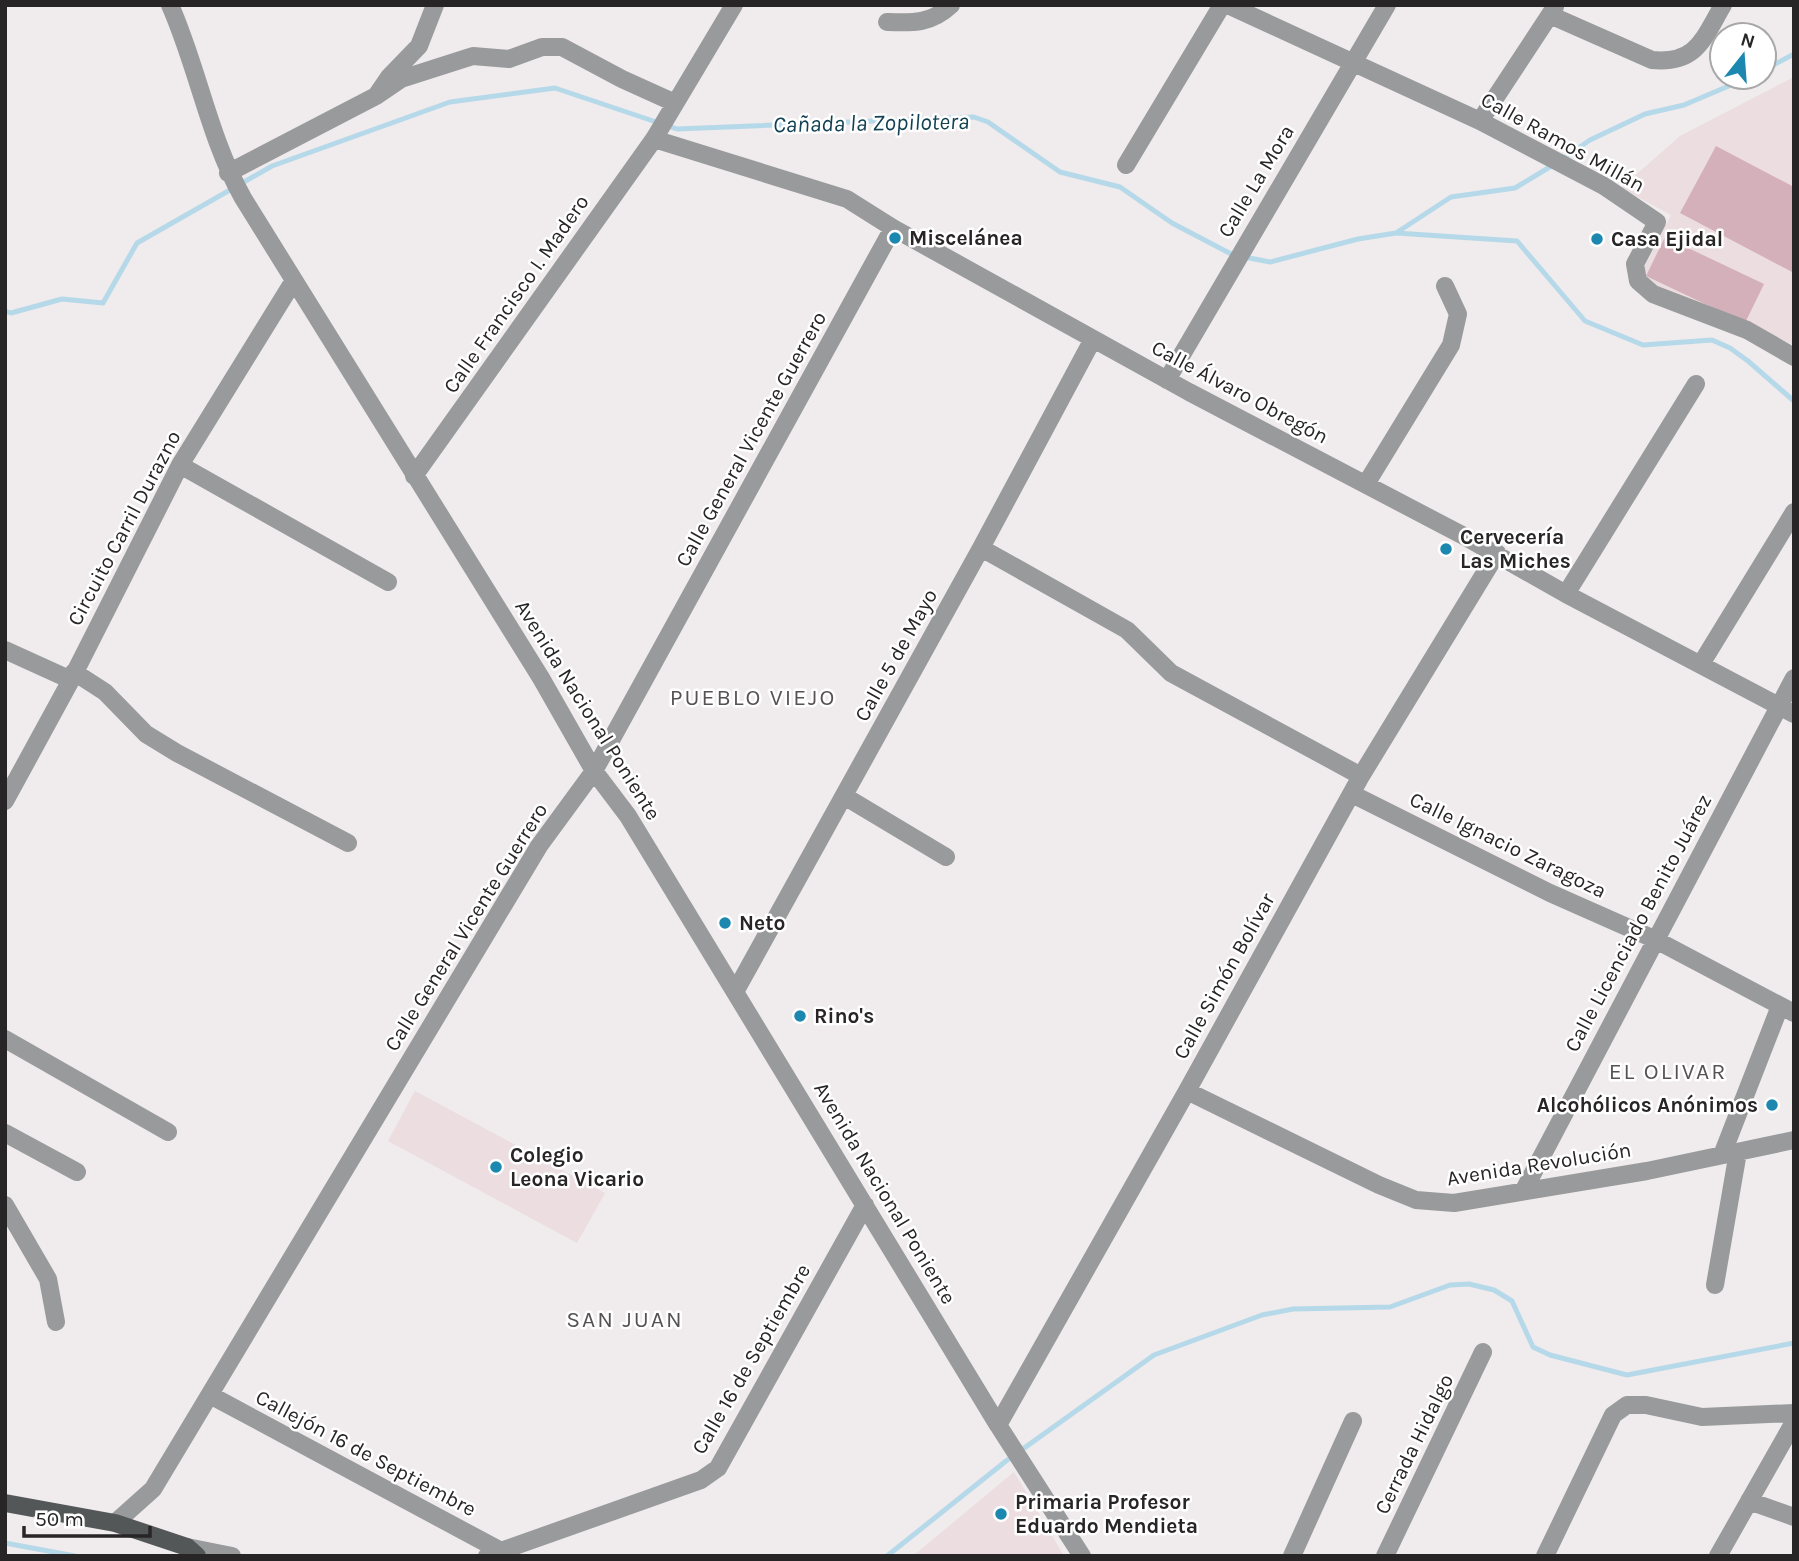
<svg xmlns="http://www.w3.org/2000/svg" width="1799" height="1561" font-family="Karla,sans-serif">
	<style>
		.built { fill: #ebdde0 }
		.green { fill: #d4b0ba }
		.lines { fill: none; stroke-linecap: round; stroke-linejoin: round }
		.stream { stroke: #b6d9ea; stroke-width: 5 }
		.minor { stroke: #989a9b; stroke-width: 18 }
		.major { stroke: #535758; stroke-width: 18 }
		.poi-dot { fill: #1c88af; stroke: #fff; stroke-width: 2.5 }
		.labels { text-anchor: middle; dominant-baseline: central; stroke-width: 5; stroke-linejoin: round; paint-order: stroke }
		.street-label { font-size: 21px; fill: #272526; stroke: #fff }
		.poi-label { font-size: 21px; font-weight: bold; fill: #272526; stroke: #fff; text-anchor: start }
		.water-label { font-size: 23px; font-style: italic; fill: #114153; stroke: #fff }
		.neighbourhood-label { font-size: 23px; letter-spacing: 2px; fill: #575254; stroke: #fff }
	</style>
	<rect width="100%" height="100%" fill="#f0ebec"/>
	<path class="built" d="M1794 77V345L1650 285 1643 279 1645 265 1671 215 1621 188 1680 136Z
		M415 1091 605 1193 577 1243 388 1141Z
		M1014 1472 1064 1556H913Z"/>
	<path class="green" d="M1716 146 1794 187V273L1680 213Z
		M1665 237 1764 284 1745 323 1646 276Z"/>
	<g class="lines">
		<path class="stream" d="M1764 70 1794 54
			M1561 160 1590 140 1645 114 1684 105 1750 77
			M1396 233 1451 197 1515 188 1553 165
			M1244 257 1270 262 1358 239 1396 233 1517 241 1585 321 1643 345 1712 340 1730 348 1748 361 1794 401
			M5 311 11 313 62 299 103 303 137 243 272 166 450 102 555 88 677 129 974 117 988 122 1060 172 1120 187 1172 223 1235 256
			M5 1543 75 1556
			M887 1556 1006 1461 1154 1355 1262 1315 1293 1309 1390 1307 1450 1285 1469 1284 1494 1290 1512 1301 1533 1347 1550 1355 1627 1375 1794 1343"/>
		<path class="minor" d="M170 5C198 68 209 138 243 198L541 678 594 771 628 816 998 1425 1082 1556
			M1228 5 1480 121 1604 186 1657 222 1635 264 1638 281 1653 294 1747 330 1794 357
			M1550 15 1652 60C1697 64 1703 39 1723 5
			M887 22C913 23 931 24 951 5
			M376 96 401 79 473 56 509 59 542 47H562L622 79 675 103
			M1480 121 1555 7
			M654 139 847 199 893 228 1189 392 1462 535 1566 594 1794 714
			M1126 165 1222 5
			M228 173 376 96 389 77 419 46 435 5
			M1167 380 1387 5
			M180 465 388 582
			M414 476 654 139 734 5
			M1366 484 1451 345 1458 314 1445 286
			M981 548 1127 630 1171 673 1361 776
			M1566 594 1696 384
			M5 650 71 680
			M1701 664 1794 512
			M74 672 105 692 146 734 177 753 348 843
			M1352 794 1550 893 1654 939 1794 1013
			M844 796 946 857
			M5 801 71 680 180 465 293 282
			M735 992 981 548 1093 339
			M5 1039 168 1132
			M1187 1091 1379 1185 1416 1200 1454 1203 1647 1171 1794 1140
			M5 1133 77 1172
			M1722 1155 1780 1006
			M1524 1190 1794 678
			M5 1205 48 1279 56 1322
			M1715 1285 1738 1152
			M210 1395 501 1551
			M998 1425 1187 1091 1361 776 1497 553
			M1749 1501 1794 1517
			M115 1523 153 1489 539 846 594 771 893 228
			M187 1547 232 1556
			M487 1556 701 1480 718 1468 865 1205
			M1292 1556 1353 1421
			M1385 1556 1483 1352
			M1545 1556 1613 1415 1627 1405H1646L1702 1417 1794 1413
			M1718 1556 1794 1422"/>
		<path class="major" d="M5 1503 115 1523 187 1547 197 1556"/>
	</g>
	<g class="poi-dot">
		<circle cx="895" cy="238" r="7"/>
		<circle cx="1597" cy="239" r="7"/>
		<circle cx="1446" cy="549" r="7"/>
		<circle cx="725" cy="923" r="7"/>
		<circle cx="800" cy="1016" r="7"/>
		<circle cx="1772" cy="1105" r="7"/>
		<circle cx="496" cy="1167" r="7"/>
		<circle cx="1001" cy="1514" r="7"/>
	</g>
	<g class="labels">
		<g class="street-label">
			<text transform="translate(1563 142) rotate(29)">Calle Ramos Millán</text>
			<text transform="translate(1256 181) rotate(-59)">Calle La Mora</text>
			<text transform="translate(516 294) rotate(-55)">Calle Francisco I. Madero</text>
			<text transform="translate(1240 392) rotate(28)">Calle Álvaro Obregón</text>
			<text transform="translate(751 439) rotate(-61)">Calle General Vicente Guerrero</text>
			<text transform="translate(124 528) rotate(-62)">Circuito Carril Durazno</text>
			<text transform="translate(896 655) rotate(-61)">Calle 5 de Mayo</text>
			<text transform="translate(588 710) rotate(58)">Avenida Nacional Poniente</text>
			<text transform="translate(1508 845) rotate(26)">Calle Ignacio Zaragoza</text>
			<text transform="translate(1638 923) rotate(-62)">Calle Licenciado Benito Juárez</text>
			<text transform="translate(466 927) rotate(-58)">Calle General Vicente Guerrero</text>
			<text transform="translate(1224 976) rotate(-61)">Calle Simón Bolívar</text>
			<text transform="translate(1539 1164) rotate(-9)">Avenida Revolución</text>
			<text transform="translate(885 1193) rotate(59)">Avenida Nacional Poniente</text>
			<text transform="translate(751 1359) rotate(-60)">Calle 16 de Septiembre</text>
			<text transform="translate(1414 1444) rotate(-64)">Cerrada Hidalgo</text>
			<text transform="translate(366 1453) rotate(28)">Callejón 16 de Septiembre</text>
		</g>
		<g class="poi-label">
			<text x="909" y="238">Miscelánea</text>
			<text x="1611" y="239">Casa Ejidal</text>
			<text x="1460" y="537">Cervecería<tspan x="1460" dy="24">Las Miches</tspan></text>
			<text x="739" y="923">Neto</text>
			<text x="814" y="1016">Rino's</text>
			<text x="1758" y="1105" text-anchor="end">Alcohólicos Anónimos</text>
			<text x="510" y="1155">Colegio<tspan x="510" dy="24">Leona Vicario</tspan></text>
			<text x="1015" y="1502">Primaria Profesor<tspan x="1015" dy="24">Eduardo Mendieta</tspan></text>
		</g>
		<g class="water-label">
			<text transform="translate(871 123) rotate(-1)">Cañada la Zopilotera</text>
		</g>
		<g class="neighbourhood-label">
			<text x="753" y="697">PUEBLO VIEJO</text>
			<text x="1668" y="1071">EL OLIVAR</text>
			<text x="625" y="1319">SAN JUAN</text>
		</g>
	</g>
	<rect width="1799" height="1561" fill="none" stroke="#272526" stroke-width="14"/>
	<g transform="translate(1743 56) rotate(17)"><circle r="33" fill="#ffffff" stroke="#a9a8a8" stroke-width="2"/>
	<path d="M0-5L12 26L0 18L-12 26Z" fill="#1c88af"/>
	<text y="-10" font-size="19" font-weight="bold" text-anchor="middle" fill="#272526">N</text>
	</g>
	<path d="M24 1526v10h126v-10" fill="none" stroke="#272526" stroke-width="3.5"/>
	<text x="35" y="1526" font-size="21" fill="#272526" stroke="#ffffff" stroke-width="5" paint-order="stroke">50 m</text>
</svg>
